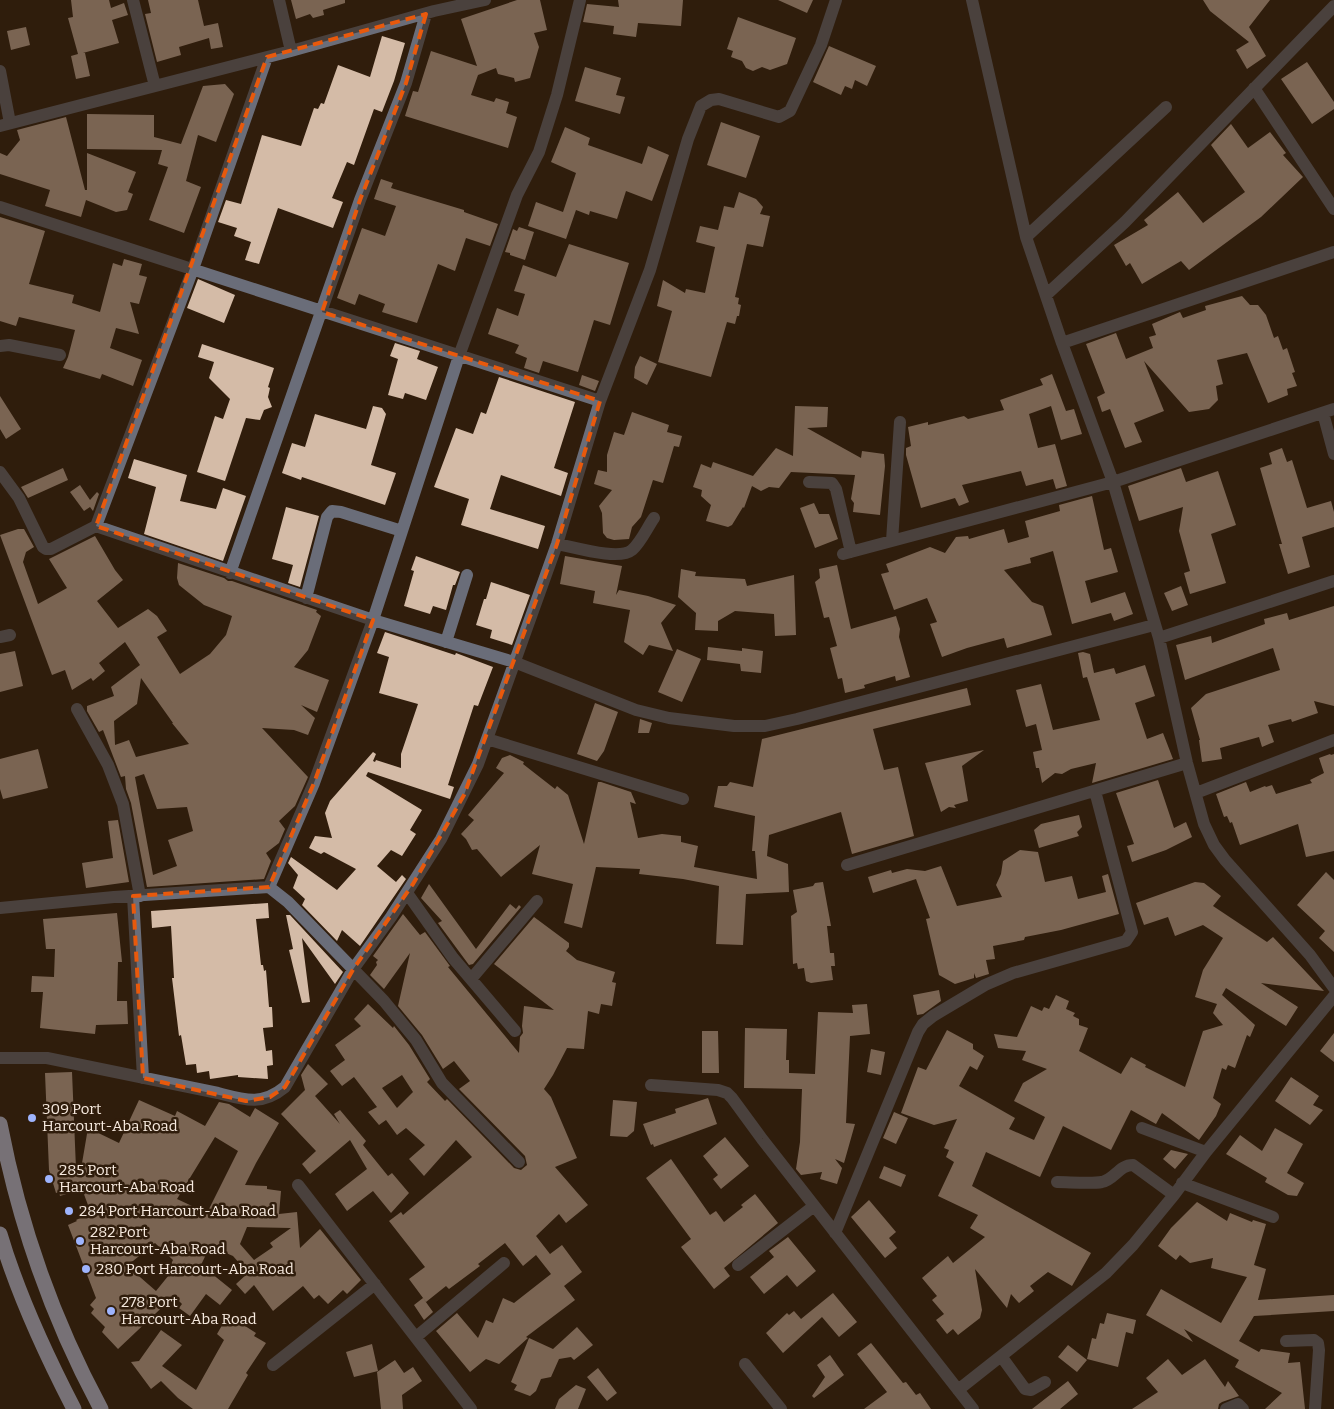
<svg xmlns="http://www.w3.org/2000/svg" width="1334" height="1409" font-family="Bitter,serif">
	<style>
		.building { fill: #d4bba7; fill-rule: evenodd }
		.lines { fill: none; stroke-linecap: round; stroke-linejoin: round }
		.minor { stroke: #6a6d79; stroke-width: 12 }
		.highway { stroke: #cfd8f5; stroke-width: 15 }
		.marked { fill: none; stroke: #e8590c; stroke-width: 4; stroke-dasharray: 10 6; stroke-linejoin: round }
		.poi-dot { fill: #9eb4fd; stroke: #301d0c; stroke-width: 2 }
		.labels { text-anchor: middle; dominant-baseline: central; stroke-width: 5; stroke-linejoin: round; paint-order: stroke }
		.poi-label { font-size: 15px; fill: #f7eadf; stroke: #301d0c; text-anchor: start }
	</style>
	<rect width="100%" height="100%" fill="#301d0c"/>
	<path class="building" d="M71 0H109L111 8 124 3 128 15 112 20 119 43 83 53H85L90 76 76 79 71 56 78 54 68 18 73 17Z
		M148 0H198L204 26 218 23 223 47 211 49 209 38 179 47 181 55 157 62 145 14 151 13Z
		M291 0H345V3L323 10 324 15 313 18 310 14 296 19Z
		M517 0H540L547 30 534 33 539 47 530 78 515 82 514 78 498 74 496 68 478 75 471 95 494 102 496 98 509 102 506 113 517 117 508 148 405 116 413 91 418 92 431 51 477 66 461 19Z
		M618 0H683L681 26 638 23 636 37 613 34 614 26 583 22 587 4 619 7Z
		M778 0H813L807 13Z
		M1203 0H1270L1249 27 1266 56 1247 69 1236 50 1249 42 1210 11Z
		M738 17 796 38 787 64 770 70 762 67 753 71 746 68 742 61 731 57 733 51 727 49Z
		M26 27 30 45 11 50 7 31Z
		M382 36 405 43 394 81 382 112 374 109 354 165 347 162 332 198 343 202 333 228 278 208 259 264 245 260 251 242 234 236 237 228 218 222 226 200 241 204 262 135 301 146 314 108 318 109 321 103 324 104 338 65 370 77Z
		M829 46 876 66 867 86 855 80 852 89 845 86 841 95 813 82Z
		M1307 62 1334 102V109L1312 124 1281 79Z
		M585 67 621 78 616 95 625 97 620 114 575 101Z
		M225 84 234 94 216 142 198 135 186 181 201 187 184 233 149 220 168 167 158 164 162 150 87 149V114L154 115V137L181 144 203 86Z
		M66 117 85 190H87V153L136 172 128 192 133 194 127 210 116 212 86 200 81 217 45 206 50 190 0 174V153L7 156 20 140 17 130Z
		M721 122 760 136 746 178 707 165Z
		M1231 124 1248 148 1270 132 1286 153 1283 155 1303 177 1261 217 1189 270 1181 261 1142 284 1130 263 1126 266 1114 245 1148 225 1144 220 1178 192 1203 223 1245 192 1211 145Z
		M565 127 590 138 588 145 642 164 648 146 669 155 652 201 626 191 617 219 590 211 589 215 576 210 566 239 528 226 536 202 563 212 576 173 551 162Z
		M381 179 393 183 391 188 464 210V212L498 224 490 246 466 238 455 271 438 264 417 323 382 312 385 304 359 294 355 305 337 298 362 228 385 236 396 206 374 199Z
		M739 192 756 199 763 207 760 214 770 216 763 247 747 244 735 297 739 298 738 304 741 305 739 316H737L735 324 727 322 711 377 658 362 672 311 657 306 663 280 685 293 686 289 705 293 715 247 696 242 700 226 718 230 724 206 734 208Z
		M0 217 45 231 29 284 74 295 72 303 100 312 113 263 122 266 124 259 142 264 139 275 147 277 139 304 130 302 139 334 116 328 110 348 142 360 133 386 102 374 100 379 63 368 68 357 75 330 19 317 16 326 0 321Z
		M519 227 534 232 525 260 510 255V253L505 252 513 229 517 231Z
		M569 244 629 263 610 325 594 320 578 372 543 361 539 373 524 368 527 358 515 353 519 345 488 334 497 308 518 316 525 294 514 291 523 265 556 277Z
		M198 279 235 295 224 323 187 308Z
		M1242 296 1250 305H1258L1266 315 1274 338 1278 336 1283 350 1287 348 1295 372 1292 373 1297 386 1287 389 1288 395 1268 403 1247 353 1217 360 1223 384 1216 386 1218 400 1209 409 1189 412 1144 361 1164 411 1134 423 1142 442 1125 448 1110 409 1102 412 1097 397 1105 393 1086 344 1116 333 1126 359 1153 348 1149 337 1156 335 1152 324 1180 312 1183 318 1206 310 1205 306Z
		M395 343 420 351 417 359 438 367 426 400 405 393 403 399 388 395 398 359 390 356Z
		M202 344 274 368 268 387 270 388 268 397 272 407 264 410 260 420 246 418 225 481 197 472 215 416 223 419 230 399 209 378 214 362 198 357Z
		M640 356 657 364 647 385 634 378 635 367Z
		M1052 374 1066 411 1074 409 1082 434 1061 440 1051 406 1029 414 1038 448 1055 444 1067 486 1056 489 1053 479 1026 486 1021 471 962 485 969 502 959 506 955 498 921 508 906 455V448L911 446 908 427 928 422V425L964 416 968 419 1004 410 1000 400 1043 385 1040 379Z
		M582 375 599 381 595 391 579 385Z
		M499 377 575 402 554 468 568 473 561 496 501 475 490 509 545 526 538 549 461 525 469 499 434 487 456 428 473 434 481 412 486 414Z
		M0 396 21 429 6 439 0 429Z
		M373 406 382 408 386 414 371 465 396 473 385 505 302 477 301 480 282 473 292 443 305 447 315 414 366 429Z
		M795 406 828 407 827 427 807 428 861 458 862 451 884 454 885 466 880 515 853 512 854 503 851 499 855 475 791 472 779 488 769 487 761 491 752 486 744 508 743 507 732 525 728 527 706 521 711 505 701 496 702 490 693 487 701 464 711 468 713 462 753 476 776 448 793 456Z
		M632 412 669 425 667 432 682 436 679 447 674 446 663 483 653 480 641 517 632 527 629 539 614 540 607 538 603 533 602 513 599 506 612 490 594 484 598 470 607 472V455L614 432 624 435Z
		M1282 448 1287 462 1292 460 1307 508 1331 501 1334 512V527L1302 537 1310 567 1288 574 1279 544H1282L1260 468 1272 464 1269 453Z
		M134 459 187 475 180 501 216 509 223 488 246 496 223 561 144 534 156 487 128 478Z
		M63 468 68 480 28 498 21 487Z
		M1181 468 1186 482 1218 471 1236 525 1211 534 1226 583 1190 594 1184 573 1190 571 1179 531 1183 507 1139 521 1128 486Z
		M80 485 90 500 97 492 99 494 93 511 90 507 84 511 70 492Z
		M1092 496 1104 550 1111 548 1118 572 1085 581 1091 603 1125 592 1133 614 1114 621 1111 613 1072 624 1053 551 1030 558 1031 563 1004 570 1032 602 1043 606 1052 635 1007 648 1004 638 967 648 942 657 930 624 937 622 927 598 894 610 881 574 889 572 886 564 930 547 945 553 956 537 968 536 969 539 1004 529 1008 543 1029 537 1025 521 1060 511 1059 505Z
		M814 503 819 514H829L838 539 815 548 800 508Z
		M286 507 319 516 300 587 288 583 293 565 272 559Z
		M18 529H24L34 547 26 552 23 562 38 604 67 588 49 559 95 536 115 570 123 580 97 601 118 628 148 609 157 616 167 631 157 637 180 674 210 654 226 635 232 616 204 605 179 585 177 578 178 563 224 578 228 581H232L317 610 316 612 321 616 308 650 294 667 329 680 317 712 301 705 315 718 308 735 294 730 262 728 308 777 295 806 279 821 285 829 279 843 266 853 271 861 264 879 147 887 131 803 126 789 125 776 121 777 103 730 99 732 87 711V706L114 696 111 687 140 665 125 642 99 663 105 671 93 681 91 678 72 690 65 670 52 675 0 535ZM141 678 173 723H172L189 744 136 757 129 740 115 745 114 721 137 704ZM144 774 157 809 187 807 193 831 168 840 177 866 153 875 135 777Z
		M416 556 460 572 455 585H453L446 610 433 606 430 614 404 606 414 571 411 570Z
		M565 556 622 566 616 595 619 590 648 596 676 605 661 623 673 651 649 645 643 655 624 642 630 610 593 603 595 591 560 584Z
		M837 565 851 629 896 616 900 629 899 637 910 677 896 681 895 676 864 685 865 688 845 693 842 678 838 679 830 648 837 646 829 617 824 618 815 582 820 578 819 569Z
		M681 569 696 572 695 576 745 579 747 586 794 575 796 635 775 636 774 614 735 611 718 621V631L695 630 696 613 678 597Z
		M491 582 530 595 512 645 490 638 492 630 476 625 484 599H486Z
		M1181 586 1188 605 1172 611 1164 593Z
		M1334 606V706L1314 701 1318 713 1292 722 1291 719 1268 725 1274 742 1262 747 1259 737 1220 748 1222 759 1202 762 1199 740H1200L1191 708 1206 694 1280 670 1273 648 1185 680 1176 645 1211 636 1212 643 1265 624 1264 619 1287 613 1289 620Z
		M385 632 455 655 456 653 493 667 478 706 474 705 448 785 454 787 450 799 368 772 366 776 422 810 410 830 416 834 402 856 391 850 377 866 396 882 402 875 406 879 360 946 342 930 337 941 302 905 305 899 293 888 298 875 288 863 291 857 337 890 356 869 324 852 321 854 309 848 315 836 332 838 325 813 330 801 373 752 376 754 373 761 375 762 376 760 401 768V754L418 704 379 693 389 657 377 653Z
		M708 647 742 651V648L763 651 761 673 741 671 740 664 707 660Z
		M677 649 701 659 682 702 658 692Z
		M15 651 23 686 0 692V654Z
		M1083 652 1090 654 1094 673 1114 668 1116 674 1145 665 1155 696 1135 703 1147 739 1163 733 1173 759 1092 783 1096 763 1071 769 1062 774 1055 773 1042 783 1039 768H1036L1033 752 1042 750 1036 724 1026 727 1016 690 1041 684 1053 730 1100 720 1087 677 1083 678 1078 653Z
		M967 688 971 705 873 729 884 770 898 767 914 836 852 854 841 812 769 835 767 856 788 864 789 892 746 894 743 945 716 944 719 886 683 879 639 874 640 869 596 867 582 928 564 923 573 884 532 874 540 845 501 877 477 849 472 850 466 839 461 834 474 820 468 815 504 773 496 768 502 758 510 755 524 762 523 764 555 789 557 786 568 795 584 844 598 782H601L631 792 636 804 630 802 638 838 662 834 681 836V842L698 846 694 867 757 879 755 851H752L755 816 714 807 718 786H727L730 782 753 787 762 739Z
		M595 703 618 712 604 751 597 761 577 754Z
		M640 719 652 723 649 733H638Z
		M38 749 48 788 3 799 0 789V759Z
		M984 750 962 766 968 801 954 805 956 808 949 807 941 812 925 763Z
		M1330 754 1331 755 1334 754V851L1306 857 1298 824 1240 845 1232 822 1230 823 1227 816 1224 817 1216 794 1246 782 1250 792 1265 786 1266 787 1272 785 1276 794 1312 783 1310 780 1324 773 1319 758Z
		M1158 780 1174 828 1186 822 1192 837 1166 850 1132 862 1127 846 1134 844 1116 793Z
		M1079 815 1082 827 1077 832 1079 836 1039 848 1034 830 1041 824Z
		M118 820 129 882 86 888 82 863 113 858 108 821Z
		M1020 850 1038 852 1045 882 1072 876 1078 899 1106 892 1102 876 1108 874 1119 914 1061 930 1025 937 1024 940 993 946 995 959 986 960 989 974 976 978 974 973V978L955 984 939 975 926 919 930 918 916 879 873 893 868 877 891 870 892 873 907 869 925 871 941 866 957 906 1002 897 996 885 1001 874 1003 861Z
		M1326 872 1334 880V952L1319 938 1325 931 1297 905Z
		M823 882 831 926H827L830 953H834L835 966H831L833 980 811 983 806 981 804 968 798 969 797 963 793 964 791 916 797 912 793 890 813 886 815 883Z
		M1195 882 1204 883 1221 896 1213 906 1267 942 1273 937 1324 991 1261 983 1298 1007 1286 1026 1226 988 1222 995 1255 1025 1250 1037 1247 1035 1235 1068 1228 1065 1226 1070 1222 1068 1213 1098 1221 1104 1216 1116 1199 1140 1162 1113 1156 1124 1131 1110 1111 1150 1063 1126 1040 1177 986 1152 972 1186 1091 1253 1072 1286 1048 1272 1030 1286 1034 1291 1019 1303 1011 1294 1007 1308 975 1269 982 1310 980 1318 958 1335 953 1329 947 1334 936 1320 944 1314 932 1300 937 1296 922 1278 948 1256 953 1263 985 1237 970 1228 978 1215 938 1196 954 1162 946 1157 949 1150 944 1148 957 1119 934 1125 901 1113 918 1067 926 1070 947 1030 973 1044V1049L984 1056 977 1070 970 1066 959 1086 1015 1118 1009 1129 1034 1140 1045 1117 1014 1101 1023 1083 1047 1069 1022 1060 1026 1051 998 1048 994 1034 1017 1037 1031 1006 1042 1011 1044 1007 1049 1009 1056 995 1069 1001 1066 1009 1075 1013 1073 1016 1079 1019V1025L1088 1028 1079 1051 1121 1074 1131 1057 1146 1065 1145 1067 1185 1087 1203 1031 1223 1025 1213 1013 1217 1004 1195 997 1203 970 1223 938 1203 925 1175 936 1168 917 1144 925 1136 903Z
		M429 884 476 949 510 904 516 909 519 905 521 907 473 964 469 965 438 923 442 921 421 898Z
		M268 903 269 918 256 919 261 965H263L264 971 266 970 269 1007H272L273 1027 263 1028 266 1051 272 1050 273 1065 267 1066 268 1079 238 1077V1075L210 1079 209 1071 197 1073 196 1064 186 1065 181 1035 179 1036 172 978H174L171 926 152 928 151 911Z
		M117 913 122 962H118L117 1001H127L128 1024 96 1025 95 1034 40 1028 43 992H31L32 976 54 977 55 949H46L43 919Z
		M403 914 420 935 425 932 450 966 448 967 519 1053 520 1037 523 1033 522 1026 524 1006 554 1010 494 964 534 917 569 943V947L566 951 577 960 615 972 612 982 616 983 612 1006 601 1004 599 1014 588 1011 584 1049 567 1048 553 1075 544 1089 551 1097 577 1158 555 1167 588 1205 566 1223 559 1214 536 1236 550 1254 562 1245 582 1272 564 1286 575 1300 526 1337 528 1338 499 1364 486 1359 470 1372 436 1331 457 1313 478 1338 486 1320 493 1323 503 1298 514 1303 551 1274 536 1255 523 1266 505 1243 478 1264 480 1266 449 1289 446 1286 426 1302 409 1279 425 1267 389 1221 401 1212 403 1215 472 1157 456 1140 424 1176 409 1159 425 1145 406 1128 397 1135 386 1120 379 1125 368 1112 377 1107 354 1077 342 1086 330 1071 345 1060 335 1045 361 1026 354 1019 368 1004 393 1028 394 1026 409 1045 430 1079 427 1082 445 1101 447 1099 514 1168 521 1170 527 1165 525 1156 459 1089 470 1081 454 1061 443 1069 422 1035 398 1006 410 953 384 989 370 975 377 965 376 962 378 960 373 956ZM402 1075 413 1092 397 1108 382 1088Z
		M286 915H290L343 972 335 984 302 938 310 1002 302 1003 289 950 293 949Z
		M939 990 941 1001 923 1014 917 1015 913 995Z
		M867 1004 870 1034 850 1036 846 1123 855 1124 844 1163 835 1159 842 1168 837 1184 820 1179 822 1172 801 1175 796 1169 800 1142 802 1089 744 1088 745 1028 787 1029 786 1060H789V1073L815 1074 818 1012 853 1013 852 1005Z
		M702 1031H718L719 1073H702Z
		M1334 1033V1062L1320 1051Z
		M871 1049 885 1052 881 1075 867 1072Z
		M308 1064 328 1084 315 1096 340 1124 334 1114 340 1110 366 1141 363 1145 388 1176 392 1173 409 1193 391 1213 373 1191 347 1211 335 1194 367 1169 350 1140 310 1174 302 1164 316 1151 281 1114 305 1090 301 1075Z
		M72 1072 76 1169H81L88 1128 119 1143 139 1100 175 1116 177 1111 205 1126 219 1102 229 1104 250 1117 255 1108 279 1123 256 1163 245 1185 267 1186V1189L281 1191 279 1214 297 1212 300 1248 320 1229 361 1280 347 1294 343 1290 328 1304 319 1295 314 1299 303 1286 273 1311 254 1285 245 1294 236 1284 248 1273 233 1256 210 1246 201 1265 232 1290 220 1305 206 1294 190 1316 179 1308 182 1304 174 1296 118 1349 102 1332 105 1327 91 1313 94 1309 90 1305 96 1298 68 1225 77 1221 76 1220 91 1213 82 1189 60 1196 59 1192 56 1193 49 1170 45 1073ZM215 1137 238 1151 207 1213 177 1199ZM247 1227 291 1228 270 1243 273 1247 254 1260 240 1244ZM155 1243 173 1260 169 1268 173 1270 156 1291 125 1264 133 1261Z
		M1291 1077 1319 1096 1313 1105 1323 1110 1310 1125 1275 1101Z
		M708 1098 717 1124 654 1147 653 1144 651 1145 643 1124 676 1113 675 1109Z
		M613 1100 637 1102 634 1131 627 1137 610 1136Z
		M894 1112 908 1118 896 1144 883 1138Z
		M1275 1128 1303 1144 1287 1173 1304 1183 1297 1196 1288 1195 1265 1182 1267 1178 1226 1154 1240 1135 1262 1151Z
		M725 1137 749 1166 721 1189 713 1179 718 1175 703 1156Z
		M1171 1150 1188 1154 1175 1169 1163 1159Z
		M671 1159 710 1215 716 1211 724 1222 743 1207 741 1205 755 1194 778 1223 724 1268 730 1276 714 1289 681 1247 691 1239 646 1178Z
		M884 1166 906 1175 901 1187 879 1178Z
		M869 1200 896 1232 889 1238 897 1248 885 1258 851 1217Z
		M1197 1202 1227 1221 1230 1213 1252 1222 1253 1220 1266 1224 1254 1265 1266 1269 1258 1300 1334 1295V1311L1254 1316 1239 1341 1259 1352 1261 1349 1290 1353 1288 1363 1300 1362 1305 1409H1265L1282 1393 1235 1367 1239 1360 1184 1329 1193 1342 1146 1315 1161 1289 1221 1323 1247 1277 1211 1268 1213 1258 1190 1263 1180 1255 1176 1260 1158 1246 1171 1228Z
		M788 1237 816 1271 797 1287 787 1275 764 1294 750 1277 774 1257 769 1251Z
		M833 1293 857 1322 839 1337 822 1317 783 1353 766 1333 787 1313 789 1315 794 1311 801 1319Z
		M423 1298 433 1312 424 1320 414 1305Z
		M1107 1313 1136 1320 1133 1334 1126 1332 1118 1367 1087 1359 1092 1338 1096 1339 1100 1323 1104 1324Z
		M228 1315 256 1333 254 1336 266 1343 246 1373 248 1375 228 1409H193L178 1398 161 1381 151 1389 131 1362 139 1361 161 1330 182 1345 162 1366 196 1390 224 1340 217 1334Z
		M577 1327 593 1345 574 1360 571 1357 559 1359 551 1377 541 1379 536 1391 530 1396 514 1390 517 1385 511 1382 529 1338 553 1349Z
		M871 1343 903 1383 906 1382 916 1395 920 1393 931 1409H864L887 1392 857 1354Z
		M372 1344 378 1371 354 1377 346 1352Z
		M1068 1345 1087 1360 1077 1372 1058 1357Z
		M830 1355 844 1375 814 1398 812 1396 825 1377 817 1365Z
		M1168 1359 1182 1375 1205 1359 1225 1387 1228 1381 1239 1396 1222 1402 1219 1404 1218 1409H1132L1158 1392 1146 1378Z
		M395 1360 404 1373 413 1367 422 1381 402 1395 403 1409H381L377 1372Z
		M598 1368 617 1393 607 1401 587 1377Z
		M1068 1381 1078 1394 1060 1409H1032Z
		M576 1385 586 1389 578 1409H555L559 1399Z"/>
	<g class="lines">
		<path class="minor" d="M133 0 155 86
			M279 0 291 51
			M972 0 1026 237 1062 343 1113 482 1159 638 1187 763 1204 824 1214 845 1225 860 1310 955 1334 988
			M0 71 10 123
			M1254 88 1334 209
			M0 126 291 51 434 11 485 0
			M0 207 600 401
			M1026 237 1166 107
			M1046 295 1125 222 1334 6
			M1062 343 1334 252
			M0 346 9 345 60 355
			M1323 413 1334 454
			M0 472 19 498 43 547 46 549H51L96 526 193 269 267 57
			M809 482 832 483 836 489 851 552
			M96 526 373 620 514 662 636 710 669 718 734 726H765L797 719 1154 625
			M892 541 900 422
			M557 544C574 547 619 561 632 550 641 542 647 528 654 518
			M843 554 1113 482 1334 409
			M230 573 360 200 406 83 426 14
			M306 598 327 517 332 511 341 512 402 531
			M0 637 10 635
			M1159 638 1334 581
			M446 642 467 575
			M77 709 108 765 123 804 140 896
			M487 739 683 799
			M1196 793 1334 740
			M847 865 1187 763
			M269 887 314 783 373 620 459 356 517 195 539 152 557 95 580 0
			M407 893 453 958 515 1031
			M133 896 143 1078
			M0 908 114 897 269 887 288 902 384 1001 416 1040 442 1083 519 1162
			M472 978 537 901
			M0 1058H47L218 1093C245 1100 262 1106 285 1087L354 968 391 917 441 839 478 764 557 544 600 401 650 270 688 139 701 106 711 100 719 99 779 117 790 111 821 45 836 0
			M651 1085 718 1090 727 1093 732 1098 762 1139 973 1409
			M1142 1128 1206 1152
			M1057 1182C1069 1182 1091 1184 1102 1182 1115 1179 1119 1165 1133 1165L1174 1195
			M1182 1183 1273 1217
			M298 1185 471 1409
			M835 1233 918 1032 923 1024 933 1016 985 985 1013 973 1126 941 1132 932 1095 791
			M738 1265 814 1206
			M416 1337 504 1263
			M1286 1341 1314 1340 1318 1343 1319 1350 1315 1409
			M1001 1356 1025 1389 1031 1390 1045 1382
			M745 1364 781 1409
			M273 1365 375 1284
			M958 1390 1106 1273 1133 1245 1174 1195 1206 1152 1334 996
			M1226 1409 1238 1404 1243 1409"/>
		<path class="highway" d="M0 1124C19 1223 53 1320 101 1409
			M0 1234C18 1295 45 1353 74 1409"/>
	</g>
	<path d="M0 0H1334V1409H0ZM426 14 406 83 360 200 322 312 600 401 557 544 464 795 413 884 354 968 285 1087 270 1097 246 1101 143 1078 133 896 269 887 314 783 373 620 96 526 267 57Z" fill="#301d0c" fill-opacity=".55" fill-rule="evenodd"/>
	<path class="marked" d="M426 14 406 83 360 200 322 312 600 401 557 544 464 795 413 884 354 968 285 1087 270 1097 246 1101 143 1078 133 896 269 887 314 783 373 620 96 526 267 57Z"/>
	<g class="poi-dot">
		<circle cx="32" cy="1118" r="5"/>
		<circle cx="49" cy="1179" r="5"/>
		<circle cx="69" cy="1211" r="5"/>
		<circle cx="80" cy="1241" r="5"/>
		<circle cx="86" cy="1269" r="5"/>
		<circle cx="111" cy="1311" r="5"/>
	</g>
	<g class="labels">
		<g class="poi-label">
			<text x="42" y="1109">309 Port<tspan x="42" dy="17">Harcourt-Aba Road</tspan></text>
			<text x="59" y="1170">285 Port<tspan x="59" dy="17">Harcourt-Aba Road</tspan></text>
			<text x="79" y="1211">284 Port Harcourt-Aba Road</text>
			<text x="90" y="1232">282 Port<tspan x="90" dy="17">Harcourt-Aba Road</tspan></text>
			<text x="96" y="1269">280 Port Harcourt-Aba Road</text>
			<text x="121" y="1302">278 Port<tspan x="121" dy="17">Harcourt-Aba Road</tspan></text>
		</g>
	</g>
</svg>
